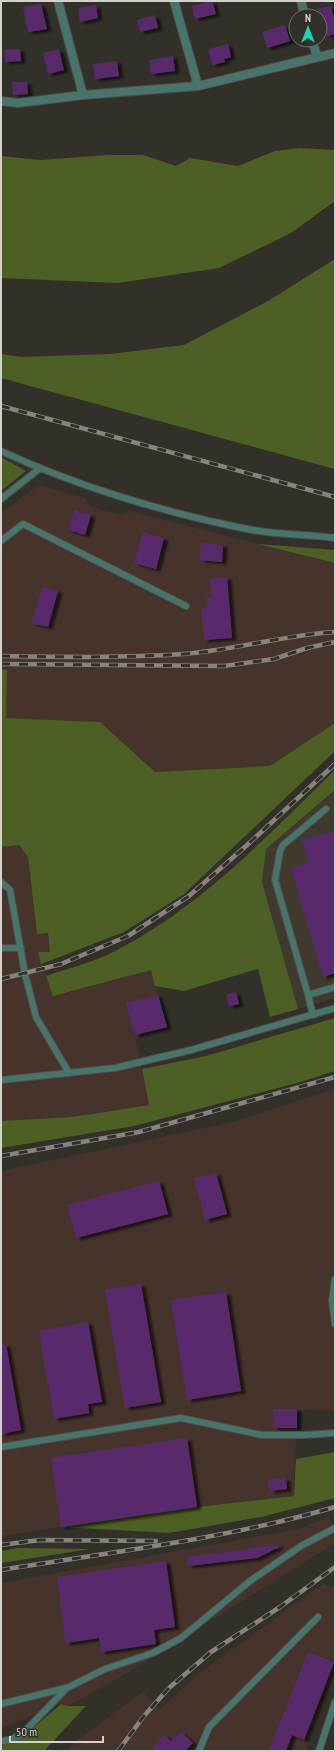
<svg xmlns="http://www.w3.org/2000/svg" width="336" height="1752" font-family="'PT Sans Narrow',sans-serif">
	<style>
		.built { fill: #40392d }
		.industrial { fill: #46332c }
		.green { fill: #4d5f25 }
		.building { fill: #582c6c; filter: url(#shadow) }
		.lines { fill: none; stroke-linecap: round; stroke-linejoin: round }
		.service-casing { stroke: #504d48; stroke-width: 8 }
		.minor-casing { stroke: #504d48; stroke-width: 10 }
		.service { stroke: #48746b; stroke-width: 6 }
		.minor { stroke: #48746b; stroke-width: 8 }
		.rail-casing { stroke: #878480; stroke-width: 4.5 }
		.rail { stroke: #33302a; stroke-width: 3; stroke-dasharray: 9; stroke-linecap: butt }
	</style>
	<defs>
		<filter id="shadow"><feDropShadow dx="4.5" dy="2.5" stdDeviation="1" flood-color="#0009"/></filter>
	</defs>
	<rect width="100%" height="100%" fill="#33302a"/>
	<path class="built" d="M335 791V998L298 1009 262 882 266 849Z"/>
	<path class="industrial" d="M39 485 85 498 92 507 120 515 128 511 335 563V723L270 766 155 772 100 722 6 718 7 670 1 669V513Z
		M19 845 28 857 37 934 48 933 50 952 38 953 53 996 151 970 167 1027 135 1036 149 1105 72 1117 1 1121V847Z
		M335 1089V1411L297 1410 294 1496 197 1507 1 1536V1172L5 1170 233 1122Z
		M329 1517 335 1534V1543L117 1679 68 1706 61 1704 1 1728V1583L298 1529Z
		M323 1584 335 1587V1677L306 1751H68L76 1741 144 1691 159 1710 201 1672Z"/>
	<path class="green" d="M299 148 335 150V201L291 233 219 268 118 283 1 278V156L41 160 107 155H143L176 166 190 158 238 166 275 151Z
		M335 259V469L1 378V354L21 357 110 354 184 345 268 301Z
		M1 457 26 471 1 491Z
		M258 544 335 550V563Z
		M1 669 7 670 6 718 100 722 155 772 270 766 335 723V751L184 894 124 932 41 964 38 952H50L48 933 37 934 28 857 19 845 1 847Z
		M335 770V790L266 849 262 882 298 1009 270 1017 258 969 184 991 155 986 151 970 53 996 46 976C69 968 95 962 117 950 202 906 267 836 335 770Z
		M335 1018V1071L297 1083 134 1126 1 1148V1121L72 1117 149 1105 142 1069 206 1056Z
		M335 1452V1498L261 1517 169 1533 61 1527 197 1507 294 1496 296 1459Z
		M18 1548 90 1549 1 1563V1551Z
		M61 1704 68 1706H86L44 1751H1V1744L25 1735Z"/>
	<path class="building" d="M212 1 216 14 195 19 192 6Z
		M41 4 47 29 28 32 23 7Z
		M96 5 98 18 80 22 78 8Z
		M331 6 335 22V34L327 36 323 18 320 19 317 9Z
		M155 15 158 28 140 32 137 20Z
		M285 25 290 41 267 48 262 32Z
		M228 44 231 57 224 59 225 62 212 65 208 49Z
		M20 49 21 61 5 62 4 50Z
		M59 49 64 70 48 74 43 53Z
		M173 56 175 71 151 74 149 60Z
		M117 61 119 76 95 79 93 64Z
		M12 82H27L28 94 13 95Z
		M75 510 91 515 85 535 68 530Z
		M143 532 164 538 156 569 134 563Z
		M201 543 223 545 222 562 200 560Z
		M227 577 232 638 204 640 201 609 207 608 206 598 211 597 210 579Z
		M42 587 58 591 48 627 32 623Z
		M335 831V973L323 977 291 868 309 863 302 840Z
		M236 992 239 1004 229 1006 226 995Z
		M158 995 167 1027 135 1035 126 1003Z
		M216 1173 227 1214 205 1220 194 1178Z
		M159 1181 168 1214 76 1238 67 1205Z
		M141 1284 161 1402 125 1408 105 1290Z
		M226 1292 241 1391 187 1400 171 1300Z
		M88 1322 102 1402 88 1404 89 1413 54 1419 39 1331Z
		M6 1344 21 1430 1 1434V1345Z
		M273 1409H297V1428H273Z
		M187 1438 197 1507 61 1527 51 1458Z
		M286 1478 287 1489 270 1491 268 1480Z
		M278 1545 279 1547 257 1558 188 1566 187 1557Z
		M166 1561 175 1627 154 1630 156 1644 101 1652 99 1638 66 1643 57 1577Z
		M308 1652 334 1662 304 1740 292 1735 286 1751H269Z
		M181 1732 193 1743 185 1751H150L164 1735 171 1741Z"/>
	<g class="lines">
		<g class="service-casing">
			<path id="service" d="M1 451C76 486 166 513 247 529 276 535 306 534 335 538
				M1 499 39 469
				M1 541 23 524 186 606
				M326 809 283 845 280 851 275 880 308 995 335 987
				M1 882 10 890 25 974 36 1017 69 1073
				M1 948H21
				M308 995 313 1015
				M1 1080 115 1068 191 1050 335 1008
				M335 1279 332 1301 335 1324
				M1 1447 181 1418 262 1435H304L335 1433
				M1 1704 66 1688
				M1 1741 10 1740 21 1735 67 1688 105 1669 153 1653 181 1638 250 1581 301 1546 335 1528
				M199 1751 209 1727 318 1617
				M319 1751 335 1702"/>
		</g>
		<g class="minor-casing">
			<path id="minor" d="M58 1 83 95
				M174 1 198 86
				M301 1 305 16
				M312 40 317 56
				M1 101 18 103 83 95 198 86 335 53"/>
		</g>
		<use href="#service" class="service"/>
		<use href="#minor" class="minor"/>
		<g class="rail-casing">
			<path id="rail" d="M1 406 335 497
				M1 656C62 657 123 658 184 654 235 650 284 635 335 632
				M1 664 224 666 274 659 307 648 335 642
				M1 979 61 964 128 936 189 896 246 846 335 764
				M1 1156 139 1132 335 1077
				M1 1545 40 1540 156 1541
				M1 1570C112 1552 226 1539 335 1507
				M118 1751 144 1716 169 1688 211 1652 280 1607 335 1567"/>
		</g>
		<use href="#rail" class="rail"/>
	</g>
	<rect width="336" height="1752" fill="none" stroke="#d4d1ce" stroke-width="4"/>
	<g transform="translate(308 28)"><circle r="19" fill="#33302a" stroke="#73706c"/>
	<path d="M0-3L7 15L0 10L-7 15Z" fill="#1ad5b2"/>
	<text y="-6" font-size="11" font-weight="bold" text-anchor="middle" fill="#d4d1ce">N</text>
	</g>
	<path d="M10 1736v6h93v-6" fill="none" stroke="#d4d1ce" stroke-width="2"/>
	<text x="16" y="1736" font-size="12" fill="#d4d1ce" stroke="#33302a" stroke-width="3" paint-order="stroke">50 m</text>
</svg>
